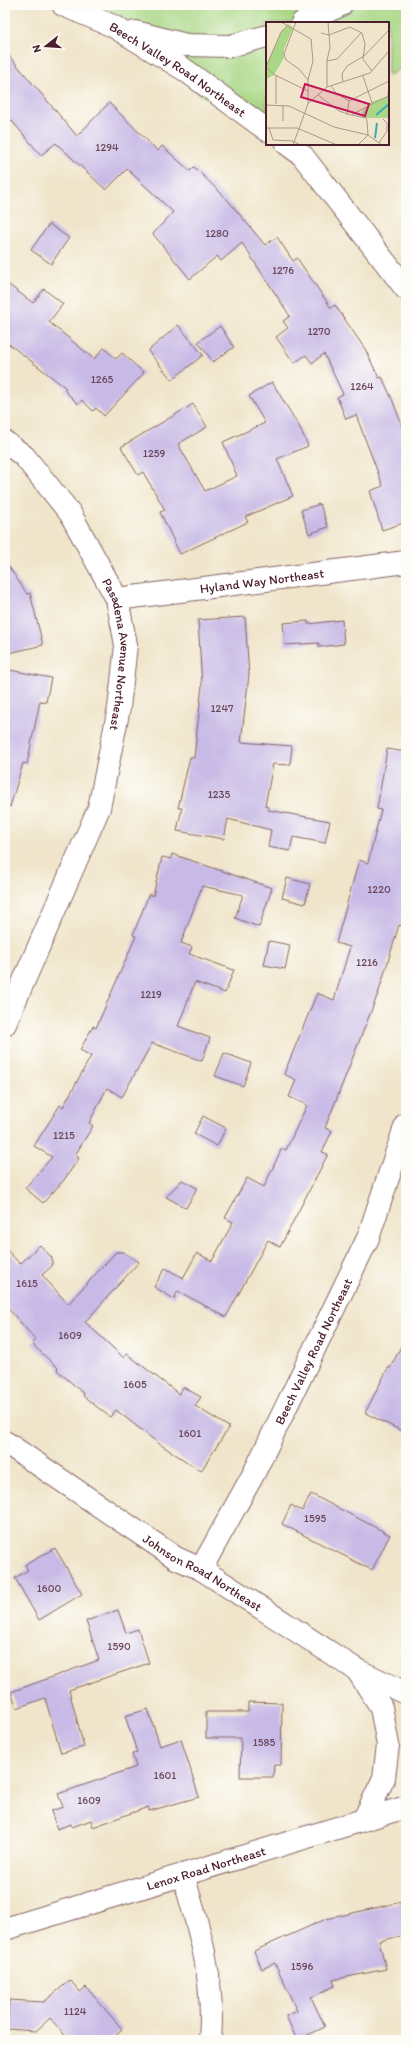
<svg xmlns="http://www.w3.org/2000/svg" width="411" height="2045" font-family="Itim,sans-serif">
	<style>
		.green { fill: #a9d785; stroke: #7a7b58 }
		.building { fill: #c8bae6 }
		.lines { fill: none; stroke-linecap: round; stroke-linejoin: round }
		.minor-casing { stroke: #846463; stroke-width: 24 }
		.tertiary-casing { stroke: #846463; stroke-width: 24 }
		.minor { stroke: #fff; stroke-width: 22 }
		.tertiary { stroke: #fff; stroke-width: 22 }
		.labels { text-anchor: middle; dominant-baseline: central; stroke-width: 3; stroke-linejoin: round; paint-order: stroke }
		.number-label { font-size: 11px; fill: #6a465a }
		.street-label { font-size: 13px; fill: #4a1f2b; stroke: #fdfcf7 }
		.inset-river { fill: none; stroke: #3aabb7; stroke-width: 2 }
		.inset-road { fill: none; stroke: #ae968a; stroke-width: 1 }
		.view { fill: #c2185b; fill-opacity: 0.15; stroke: #c2185b; stroke-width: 2 }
		.inset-edge { fill: none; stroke: #4a1f2b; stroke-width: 2 }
	</style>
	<rect width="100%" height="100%" fill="#fdfcf7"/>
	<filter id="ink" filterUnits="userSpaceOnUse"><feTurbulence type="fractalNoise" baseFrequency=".025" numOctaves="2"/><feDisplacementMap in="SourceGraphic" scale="8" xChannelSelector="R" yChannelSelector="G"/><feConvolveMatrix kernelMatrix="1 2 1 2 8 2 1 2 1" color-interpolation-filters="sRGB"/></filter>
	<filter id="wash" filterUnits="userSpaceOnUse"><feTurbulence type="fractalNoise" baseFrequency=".012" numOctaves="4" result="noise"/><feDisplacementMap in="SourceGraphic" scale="16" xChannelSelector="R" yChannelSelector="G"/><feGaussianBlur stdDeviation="0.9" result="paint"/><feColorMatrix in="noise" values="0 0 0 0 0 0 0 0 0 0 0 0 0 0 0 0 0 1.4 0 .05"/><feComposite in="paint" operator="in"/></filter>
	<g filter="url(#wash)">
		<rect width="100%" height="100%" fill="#f0e5ca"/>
		<path class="green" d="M97 5H406V65L388 76V23H267V121L202 96Z"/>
		<g id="blocks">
			<path class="building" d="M5 51 77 136 109 103 158 151 162 146 190 171 194 167 226 198 265 245 277 237 293 261 297 258 331 308 335 305 365 349 379 378 382 377 392 399 406 436V522L382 530 370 491 383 486 356 415 346 419 337 397 343 394 324 354 312 363 306 355 294 363 276 337 288 328 283 321 290 316 242 243 221 261 217 256 190 279 153 234 173 212 127 169 106 190 56 143 41 155 5 113Z
				M49 224 69 238 51 264 31 250Z
				M5 282 33 303 44 289 63 304 49 322 94 359 104 348 116 359 122 353 144 373 104 416 96 408 93 411 82 400 78 404 64 390 66 388 5 341Z
				M178 325 203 355 172 380 148 351Z
				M220 326 234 347 213 362 198 342Z
				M272 382 300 428 308 446 277 459 293 496 245 517 248 522 180 554 160 512 165 510 143 472 138 475 121 447 193 404 207 427 178 444 205 491 237 476 223 442 265 423 249 396Z
				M320 504 328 527 309 534 301 510Z
				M5 561 27 594 30 593 43 645 5 654Z
				M245 617 249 675 241 742 292 746 290 765 273 764 265 806 268 807V810L330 821 325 843 293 837 290 851 268 847 271 830 228 819 224 839 177 831 182 808H178L190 757 194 758 202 686 198 620Z
				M342 620 344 644 319 647V643L285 645 283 623 308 621V624Z
				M5 669 51 678 46 702 40 701 27 764 23 763 10 807 5 806Z
				M387 749 406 752V927L399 925 379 991 325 1128 332 1131 322 1152 328 1154 280 1247 268 1240 226 1317 178 1291 174 1299 154 1287 165 1268 183 1278 197 1253 212 1261 233 1222 225 1218 247 1178 264 1187 282 1148 286 1150 307 1105 289 1097 296 1080 284 1074 317 993 334 1000 350 947 336 943 359 860 368 863 381 810 377 809Z
				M172 854 272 888 259 927 235 918 243 895 202 886 181 943 192 947 189 954 234 970 225 993 195 982 178 1026 210 1038 202 1061 152 1043 122 1097 107 1088 89 1123 93 1126 75 1155 79 1158 64 1180 43 1203 25 1188 52 1157 34 1146 60 1105 63 1107 91 1056 80 1050 93 1026 96 1028 136 936 133 935 149 894 153 896 162 857 171 859Z
				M287 878 310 884 305 904 282 898Z
				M269 941 290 945 285 969 264 965Z
				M224 1053 251 1063 243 1086 215 1076Z
				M203 1116 226 1128 217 1146 194 1134Z
				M182 1180 197 1188 186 1208 166 1197Z
				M40 1245 52 1258V1266L42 1275 68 1304 116 1252H123L139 1262 85 1322 124 1358 127 1354 179 1394 183 1387 201 1397 195 1406 229 1427 201 1471 158 1443 116 1410 110 1417 83 1396 84 1394 57 1370 58 1368 32 1344 36 1340 5 1305V1248L20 1264Z
				M406 1337V1433L365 1413 388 1368H390Z
				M311 1494 390 1535 372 1570 282 1524 291 1505 302 1511Z
				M55 1548 82 1594 39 1620 15 1578 28 1570 25 1565Z
				M118 1610 126 1633 138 1629 149 1663 69 1690 84 1747 61 1753 45 1698 17 1708 11 1692 99 1660 86 1621Z
				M248 1702 282 1703 281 1765H274L273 1777H240L241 1738H206V1712H248Z
				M148 1709 160 1746 181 1739 199 1797 149 1811 148 1807 93 1827 91 1820 72 1827 71 1824 57 1829 51 1811 63 1807 58 1794 136 1767 132 1754 137 1752 125 1716Z
				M406 1901V1935L379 1941 386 1969 333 1980 335 1986 311 1997 325 2027 297 2040 286 2016 297 2011 275 1963 262 1969 254 1951 326 1919Z
				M70 1980 80 1992 86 1987 122 2029 110 2040H69L50 2018 36 2031 7 2029 9 2000 44 2002Z"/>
		</g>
	</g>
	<g filter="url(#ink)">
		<use href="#blocks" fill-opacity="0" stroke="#846463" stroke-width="1"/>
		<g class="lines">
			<g class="minor-casing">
				<g id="minor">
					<path id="s1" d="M63 5 113 26 185 70 267 130"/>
					<path d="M302 23 341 5"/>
					<path d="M135 32 186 45 230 46 267 36"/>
					<path d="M287 144 302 155 406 289"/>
					<path id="s2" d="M5 442 24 456 70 513 117 599 126 645 119 708 99 808 5 1024"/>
					<path id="s3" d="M117 599 406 562"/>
					<path id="s4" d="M201 1569 254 1473 368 1238 406 1124"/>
					<path d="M357 1670 381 1707 388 1745 384 1778 364 1819"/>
					<path d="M183 1875C200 1932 215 1979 210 2040"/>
					<path id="s5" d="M5 1929 406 1807"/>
				</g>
			</g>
			<g class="tertiary-casing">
				<g id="tertiary">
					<path id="s6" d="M5 1442 176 1558 201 1569 357 1670 406 1693"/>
				</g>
			</g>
			<use href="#minor" class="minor"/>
			<use href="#tertiary" class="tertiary"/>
		</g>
	</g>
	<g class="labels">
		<g class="number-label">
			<text x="107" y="147">1294</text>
			<text x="217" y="233">1280</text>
			<text x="283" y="270">1276</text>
			<text x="319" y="331">1270</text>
			<text x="102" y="379">1265</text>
			<text x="362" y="386">1264</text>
			<text x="154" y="453">1259</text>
			<text x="222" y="708">1247</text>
			<text x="219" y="794">1235</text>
			<text x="379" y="889">1220</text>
			<text x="367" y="962">1216</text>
			<text x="151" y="994">1219</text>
			<text x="64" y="1135">1215</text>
			<text x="27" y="1283">1615</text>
			<text x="70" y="1335">1609</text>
			<text x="135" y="1384">1605</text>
			<text x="190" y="1433">1601</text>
			<text x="315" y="1518">1595</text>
			<text x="49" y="1588">1600</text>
			<text x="119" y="1646">1590</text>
			<text x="264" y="1742">1585</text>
			<text x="165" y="1775">1601</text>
			<text x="89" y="1800">1609</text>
			<text x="302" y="1966">1596</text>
			<text x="75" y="2011">1124</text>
		</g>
		<g class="street-label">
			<text stroke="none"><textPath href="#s1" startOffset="132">Beech Valley Road Northeast</textPath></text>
			<text stroke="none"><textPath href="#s3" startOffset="146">Hyland Way Northeast</textPath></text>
			<text stroke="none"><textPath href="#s2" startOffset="250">Pasadena Avenue Northeast</textPath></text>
			<text stroke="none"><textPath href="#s4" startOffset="245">Beech Valley Road Northeast</textPath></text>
			<text stroke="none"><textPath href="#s6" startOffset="237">Johnson Road Northeast</textPath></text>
			<text stroke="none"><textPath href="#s5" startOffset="210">Lenox Road Northeast</textPath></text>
		</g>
	</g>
	<g transform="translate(266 22)">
		<rect width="123" height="123" fill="#f0e5ca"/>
		<path d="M22 2 27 6 18 27V36L8 53 0 57V44L14 12ZM123 74V96H97L96 90 105 80Z" fill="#a9d785"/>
		<path class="inset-river" d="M110 93 123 82M109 116 111 101"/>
		<path class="inset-road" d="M15 0 45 17 47 39 42 58M30 0 18 32 20 38 33 47 42 58V82M55 11 63 13 84 5 96 11 99 22 97 37 106 49M61 39 71 37 95 11M0 45 9 53 42 69M0 45 15 10 22 3M10 53V82M97 54 106 81M77 60 76 52 81 44 98 34 123 8M65 64 70 71 83 79 123 59M61 65V38L64 26 62 0M52 73 73 89 85 93 122 74 123 59M0 83 23 84 68 105 102 113 116 123M17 83V99M81 93 83 79M86 93 100 96 101 99 102 113 92 123M0 106H31L71 123M3 106 7 118 27 119 34 123M113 121 121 109V101L117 97M27 123 42 82 47 77 61 65 104 51 123 29"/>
		<path class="view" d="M39 62 103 82 99 94 35 75Z"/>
		<rect width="123" height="123" class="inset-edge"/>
	</g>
	<rect width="411" height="2045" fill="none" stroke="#fdfcf7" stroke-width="20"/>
	<g transform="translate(46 46) rotate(253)" stroke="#fdfcf7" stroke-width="3" paint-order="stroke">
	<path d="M0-3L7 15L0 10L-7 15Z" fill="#4a1f2b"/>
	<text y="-6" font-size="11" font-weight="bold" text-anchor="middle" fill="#4a1f2b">N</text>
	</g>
</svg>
